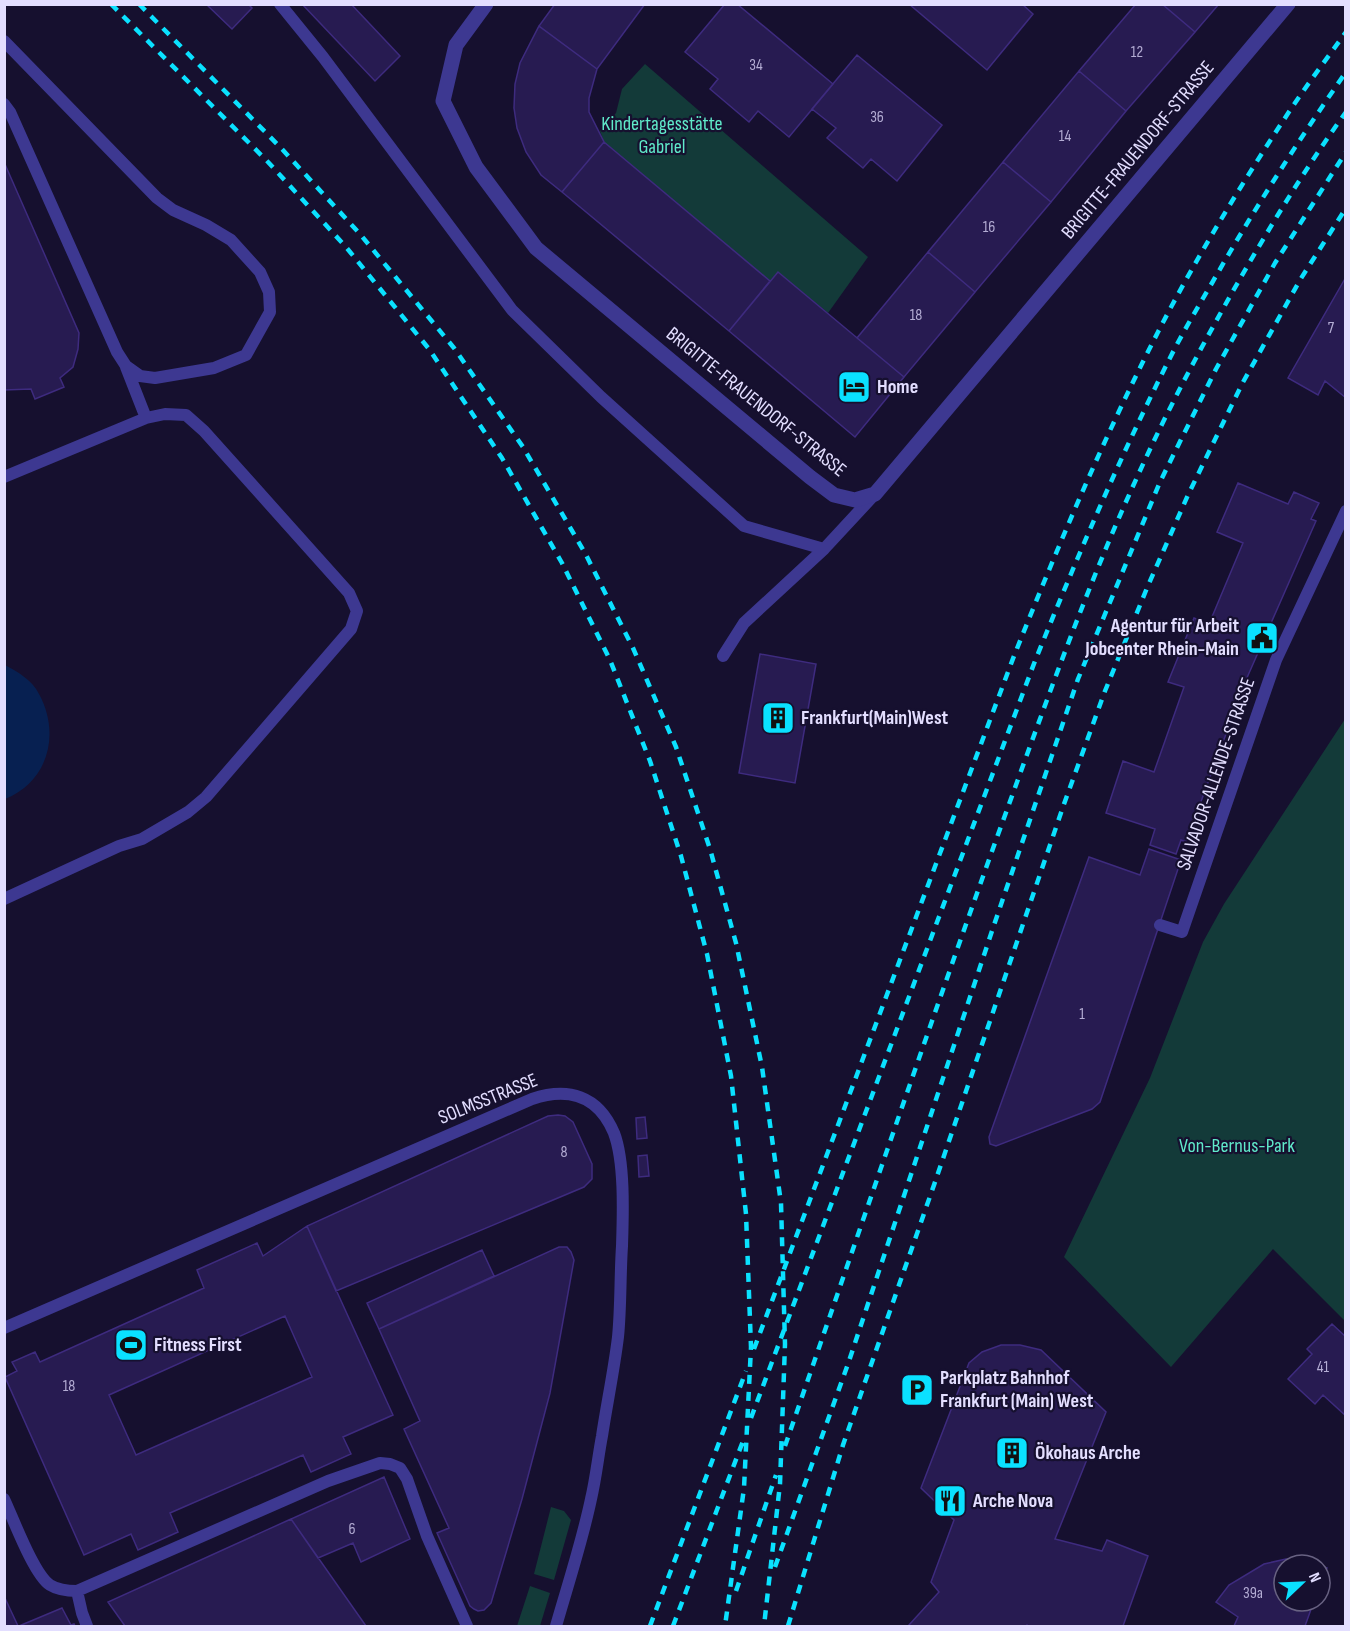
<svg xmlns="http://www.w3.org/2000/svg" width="1350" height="1631" font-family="'Sofia Sans Condensed',sans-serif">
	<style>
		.green { fill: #133a39 }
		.water { fill: #072051 }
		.building { fill: #271b51; stroke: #3e2b7f; stroke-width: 1.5; fill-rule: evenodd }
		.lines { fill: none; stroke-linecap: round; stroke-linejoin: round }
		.lane { stroke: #3d3891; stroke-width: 12 }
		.street { stroke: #3d3891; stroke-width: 15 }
		.rail { stroke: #0ae1ff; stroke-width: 4.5; stroke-dasharray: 9 8; stroke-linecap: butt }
		.labels { text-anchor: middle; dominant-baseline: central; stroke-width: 4.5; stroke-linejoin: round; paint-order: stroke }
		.number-label { font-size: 16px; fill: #b4add4 }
		.park-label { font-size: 20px; fill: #60eaca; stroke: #16102f }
		.street-label { font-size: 20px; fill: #e3deff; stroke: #16102f }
		.poi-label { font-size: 20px; font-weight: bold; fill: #e3deff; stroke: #16102f; text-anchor: start }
	</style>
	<rect width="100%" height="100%" fill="#16102f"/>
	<path class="green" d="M645 64 868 257 828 313 778 272 770 281 604 142 600 131 616 113 622 89Z
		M1345 719V1321L1273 1249 1171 1367 1064 1257 1150 1078 1203 942 1224 904Z
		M551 1507 564 1511 571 1520 554 1580 534 1574Z
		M530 1586 550 1593 540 1626H517Z"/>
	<path class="water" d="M5 665C18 672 32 680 39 694 61 734 48 782 5 799Z"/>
	<path class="building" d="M206 4H248L252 8 232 29Z
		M302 4H351L400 56 375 81Z
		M555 4H645L597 69 539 26Z
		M725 4H737L833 84 789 137 758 111 749 122 710 89 718 79 685 52Z
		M909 4H1022L1033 14 987 70Z
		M1136 4H1162L1195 32 1126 111 1079 71Z
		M1162 4H1219L1195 32Z
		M539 26 597 69 589 98V112L604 142 562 192 541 175 526 152 517 128 514 108 515 84 520 63Z
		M857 55 942 125 897 181 871 159 863 168 827 138 836 128 812 109Z
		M1079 71 1126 111 1051 202 1003 162Z
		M604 142 770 281 729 331 562 192Z
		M4 162 79 333 78 349 73 367 60 378 64 387 35 399 31 389 4 390Z
		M1003 162 1051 202 975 292 928 252Z
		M928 252 975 292 904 377 857 338Z
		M778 272 904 377 855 437 729 331Z
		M1346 277V398L1325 381 1318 395 1288 378Z
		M1238 483 1288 504 1294 492 1319 503 1311 519 1316 521 1246 680 1186 842 1181 840 1176 854 1150 845 1155 829 1106 813 1123 761 1154 772 1184 687 1168 682 1194 618 1209 624 1243 543 1217 532Z
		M760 654 816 664 795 783 739 773Z
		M1149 849 1181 860 1100 1102 1092 1109 996 1146 990 1144 989 1137 1089 857 1140 875Z
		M558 1115 565 1116 573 1122 592 1164V1179L584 1187 336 1291 307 1226 548 1116Z
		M645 1117 647 1138 637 1139 636 1118Z
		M647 1155 649 1176 639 1177 638 1156Z
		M307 1226 393 1415 343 1437 351 1454 311 1472 303 1455 170 1513 178 1532 138 1550 131 1534 84 1555 5 1377 17 1371 12 1362 35 1352 40 1362 204 1288 197 1270 257 1243 263 1256ZM285 1316 312 1377 136 1455 109 1395Z
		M559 1247H567L571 1252 574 1260 550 1393 522 1499 491 1603 484 1610 478 1611 474 1609 470 1606 437 1533 449 1528 404 1429 420 1421 379 1329Z
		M482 1250 494 1276 379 1329 367 1303Z
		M1332 1324 1346 1337V1416L1323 1395 1315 1404 1288 1379 1312 1354 1307 1349Z
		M1001 1345H1020L1041 1350 1106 1412 1055 1539 1102 1551 1107 1540 1148 1556 1123 1626H1028L1027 1625 1026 1626H910L909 1625 939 1592 931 1582 954 1520 921 1488 969 1363 982 1352Z
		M384 1477 410 1539 361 1562 353 1543 318 1558 291 1519Z
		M291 1519 366 1626H125L108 1602Z
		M1286 1559 1306 1560 1319 1565H1284V1601H1314L1305 1626H1234L1238 1617 1216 1602 1229 1585 1264 1564Z
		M1320 1566 1327 1568 1320 1587Z
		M4 1596 18 1626H4Z
		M62 1608 71 1625 74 1624 75 1626H19Z"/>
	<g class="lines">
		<path class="lane" d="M280 4 323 57 512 310 601 397 744 526 824 549 875 494
			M4 41 157 198 173 210 206 225 231 240 260 272 269 292 270 312 246 355 214 368 155 378 140 376 126 366 117 352 10 112 4 104
			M126 367 146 418
			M4 477 146 418 165 414 186 415 204 431 349 593 357 611 351 629 206 797 188 812 142 839 119 846 4 899
			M723 656 744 623 824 549
			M1160 925 1182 932 1276 660 1346 511
			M4 1328 532 1099C568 1087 598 1095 614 1133 625 1162 623 1215 622 1246 620 1276 621 1307 618 1337 614 1370 607 1403 602 1436 598 1457 596 1478 591 1499 582 1542 568 1584 556 1626
			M4 1499C13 1518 34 1575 50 1585 58 1590 67 1591 77 1591L82 1613 87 1626
			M77 1591 328 1481 380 1463 390 1464 400 1468 407 1479 427 1536 467 1626"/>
		<path class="street" d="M486 4 456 45 443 101 476 167 536 248 810 477 834 495 855 500 875 494 1288 4"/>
		<path class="rail" d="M111 4 268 162 346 247 429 349 502 458 562 563 610 660 650 761 681 856 707 954 731 1076 746 1214 751 1347 744 1488 725 1626
			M139 4 281 148 360 234 454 348 523 447 585 553 633 648 676 747 710 849 736 943 762 1067 781 1203 785 1344 780 1484 764 1626
			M754 1349 1014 656C1058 546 1104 437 1158 332 1195 260 1239 188 1283 121 1303 90 1325 61 1346 32
			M751 1418 1035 661C1078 555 1122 452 1174 350 1186 327 1199 305 1212 283 1253 211 1298 141 1346 72
			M785 1446C855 1244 924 1041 996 840 1041 717 1084 592 1139 473 1167 411 1199 351 1233 291 1268 230 1304 170 1346 112
			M775 1567 848 1364 994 925 1078 679 1160 482 1216 369 1275 263 1346 152
			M736 1591 776 1475
			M650 1626 746 1371
			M673 1626 743 1441
			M788 1626 843 1445 934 1185 1064 804 1105 691 1147 588 1188 495 1242 384 1300 280 1346 208"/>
	</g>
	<defs>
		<g id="hotel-square" transform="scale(1.725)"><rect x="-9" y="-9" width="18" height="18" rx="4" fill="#0ae1ff" stroke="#16102f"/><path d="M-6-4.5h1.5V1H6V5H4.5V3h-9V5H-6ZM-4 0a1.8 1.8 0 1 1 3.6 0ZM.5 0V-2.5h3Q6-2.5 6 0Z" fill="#111"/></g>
		<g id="civic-square" transform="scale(1.725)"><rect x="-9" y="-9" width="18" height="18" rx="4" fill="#0ae1ff" stroke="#16102f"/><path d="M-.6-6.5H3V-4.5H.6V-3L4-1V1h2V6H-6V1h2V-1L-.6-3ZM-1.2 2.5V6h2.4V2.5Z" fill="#111"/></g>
		<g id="building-square" transform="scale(1.725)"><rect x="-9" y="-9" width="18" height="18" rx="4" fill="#0ae1ff" stroke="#16102f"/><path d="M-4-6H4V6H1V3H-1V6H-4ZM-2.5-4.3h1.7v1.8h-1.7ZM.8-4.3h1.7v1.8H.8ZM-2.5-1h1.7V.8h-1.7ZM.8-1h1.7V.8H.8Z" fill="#111"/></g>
		<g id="stadium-square" transform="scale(1.725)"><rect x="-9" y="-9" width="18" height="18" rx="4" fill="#0ae1ff" stroke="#16102f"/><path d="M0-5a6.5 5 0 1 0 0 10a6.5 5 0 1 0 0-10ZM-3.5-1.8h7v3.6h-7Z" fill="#111"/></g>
		<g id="parking-square" transform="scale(1.725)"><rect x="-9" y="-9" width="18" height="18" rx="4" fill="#0ae1ff" stroke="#16102f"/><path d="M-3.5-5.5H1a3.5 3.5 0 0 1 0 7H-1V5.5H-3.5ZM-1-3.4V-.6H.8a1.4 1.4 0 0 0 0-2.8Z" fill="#111"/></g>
		<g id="restaurant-square" transform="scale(1.725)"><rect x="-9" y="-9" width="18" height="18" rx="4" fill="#0ae1ff" stroke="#16102f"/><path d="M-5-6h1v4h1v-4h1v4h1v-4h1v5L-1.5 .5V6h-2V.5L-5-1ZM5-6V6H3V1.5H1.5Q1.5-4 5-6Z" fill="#111"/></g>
	</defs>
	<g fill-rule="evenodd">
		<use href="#hotel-square" x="854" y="387"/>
		<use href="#civic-square" x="1262" y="638"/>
		<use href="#building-square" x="778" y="718"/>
		<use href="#stadium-square" x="131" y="1345"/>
		<use href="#parking-square" x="917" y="1390"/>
		<use href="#building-square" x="1012" y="1453"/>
		<use href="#restaurant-square" x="950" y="1501"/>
	</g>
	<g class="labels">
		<g class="number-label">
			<text x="1137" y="52">12</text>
			<text x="756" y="65">34</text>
			<text x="877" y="117">36</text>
			<text x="1065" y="136">14</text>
			<text x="989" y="227">16</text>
			<text x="916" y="315">18</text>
			<text x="1331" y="328">7</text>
			<text x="1082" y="1014">1</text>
			<text x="564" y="1152">8</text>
			<text x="1323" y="1367">41</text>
			<text x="69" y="1386">18</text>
			<text x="352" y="1529">6</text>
			<text x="1253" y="1593">39a</text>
		</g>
		<g class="park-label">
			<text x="662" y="124">Kindertagesstätte<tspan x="662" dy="23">Gabriel</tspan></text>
			<text x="1237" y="1146">Von-Bernus-Park</text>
		</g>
		<g class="street-label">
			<text transform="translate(1138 150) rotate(-50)">BRIGITTE-FRAUENDORF-STRASSE</text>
			<text transform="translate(756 402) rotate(39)">BRIGITTE-FRAUENDORF-STRASSE</text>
			<text transform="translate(1216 774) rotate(-71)">SALVADOR-ALLENDE-STRASSE</text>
			<text transform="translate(488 1099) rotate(-22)">SOLMSSTRASSE</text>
		</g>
		<g class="poi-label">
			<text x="877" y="387">Home</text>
			<text x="1239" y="626" text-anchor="end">Agentur für Arbeit<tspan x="1239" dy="23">Jobcenter Rhein-Main</tspan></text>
			<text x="801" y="718">Frankfurt(Main)West</text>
			<text x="154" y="1345">Fitness First</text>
			<text x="940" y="1378">Parkplatz Bahnhof<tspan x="940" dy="23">Frankfurt (Main) West</tspan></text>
			<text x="1035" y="1453">Ökohaus Arche</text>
			<text x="973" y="1501">Arche Nova</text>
		</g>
	</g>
	<rect width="1350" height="1631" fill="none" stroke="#e3deff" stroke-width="12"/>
	<g transform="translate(1302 1583) rotate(67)"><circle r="28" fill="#16102f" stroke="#686282" stroke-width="1.5"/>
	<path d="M0-4.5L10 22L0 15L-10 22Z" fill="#0ae1ff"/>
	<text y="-9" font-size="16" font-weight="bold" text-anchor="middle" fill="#e3deff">N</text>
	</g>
</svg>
